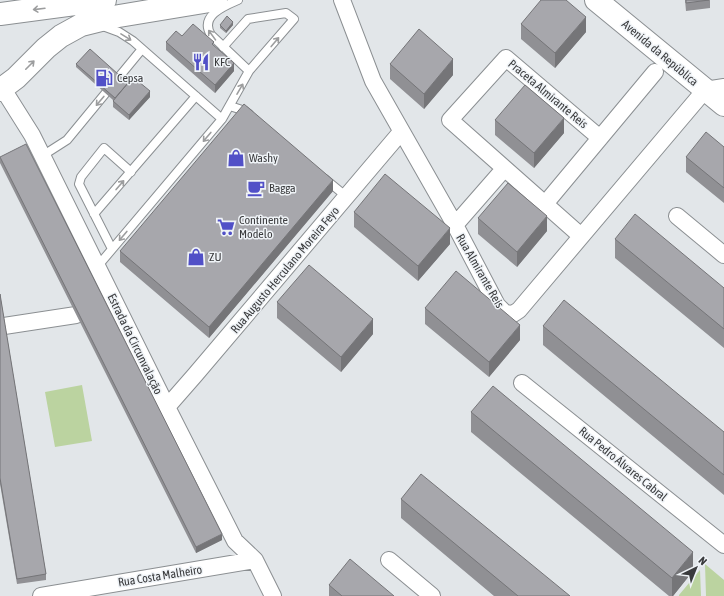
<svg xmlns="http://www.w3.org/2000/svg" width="724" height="596" font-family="'Asap Condensed',sans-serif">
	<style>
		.green { fill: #bbd3a0 }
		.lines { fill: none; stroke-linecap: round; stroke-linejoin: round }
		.lane-casing { stroke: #8b8f92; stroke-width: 10 }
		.street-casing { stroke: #8b8f92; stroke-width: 18 }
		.secondary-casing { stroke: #8b8f92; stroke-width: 24 }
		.lane { stroke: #fff; stroke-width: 8 }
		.street { stroke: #fff; stroke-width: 16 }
		.secondary { stroke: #fff; stroke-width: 22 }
		.wall { fill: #909094 }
		.shaded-wall { fill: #757578 }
		.building { fill: #a7a7ac; stroke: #757578 }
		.oneway { stroke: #9c9d9e }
		.labels { text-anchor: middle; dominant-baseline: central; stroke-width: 3; stroke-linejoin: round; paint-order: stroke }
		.street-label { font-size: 12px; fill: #3a3b3d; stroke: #eff3f7 }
		.poi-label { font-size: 12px; fill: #3a3b3d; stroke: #eff3f7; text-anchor: start }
	</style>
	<rect width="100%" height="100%" fill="#e2e6e9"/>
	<path class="green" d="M82 385 92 441 55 447 45 392Z
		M705 564 724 580V596H706Z
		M700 570 701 596H679V595Z"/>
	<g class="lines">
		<g class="lane-casing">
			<path id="lane" d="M238 0C224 6 199 16 211 35L249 71
				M100 25 119 32 133 41 222 119
				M230 106 245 111 249 114
				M42 156 67 140 142 49
				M325 179 347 197
				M94 214 196 96
				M112 249 79 184 81 177 104 148 131 172
				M97 267 222 119 249 71 294 19 286 13 248 19 223 47"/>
		</g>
		<g class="street-casing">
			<path id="street" d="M342 0 373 81 455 225 497 305 505 313 513 314 519 310 705 90 724 87
				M3 89 32 135 167 407 235 541 255 560 273 596
				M545 204 655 72
				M677 216 724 255
				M455 225 504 169
				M581 236 450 120 506 58 600 138
				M4 326 76 315
				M522 383 724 545
				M167 407 195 375 401 132
				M389 560 432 596
				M41 596 255 560"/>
		</g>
		<g class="secondary-casing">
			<path id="secondary" d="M596 0 724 105
				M0 14 105 0
				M0 90 16 78 46 48 61 36 81 25 113 17 216 0"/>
		</g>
		<use href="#lane" class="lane"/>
		<use href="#street" class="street"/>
		<use href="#secondary" class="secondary"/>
	</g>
	<path class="wall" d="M685 0H710V8L686 11Z
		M521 24 586 32 555 68 521 39Z
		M220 25H233L226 33 220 28Z
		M182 36 214 45 234 71 215 93 166 50V42Z
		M76 64 128 83 150 97 129 120 113 107V100L76 67Z
		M390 64 453 75 424 109 390 79Z
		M495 120 564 133 534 168 495 135Z
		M724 147V203L686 172V157Z
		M0 157 222 540 196 553 0 163Z
		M333 191 209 338 120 262V251Z
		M354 212 450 244 418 281 354 227Z
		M478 218 547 231 517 267 478 234Z
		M615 239 724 288V348L615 258Z
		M0 294 46 574V580L17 584 0 484Z
		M277 302 373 334 341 372 277 318Z
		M425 308 520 340 489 377 425 324Z
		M543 326 724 432V495L543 345Z
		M471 412 693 571 673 596H669L471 432Z
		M401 499 570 596H494L401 518Z
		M329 585 394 596H329Z"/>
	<path class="shaded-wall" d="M586 17V32L555 68V53Z
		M233 22V25L226 33V31Z
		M453 59V75L424 109V94Z
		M234 63V71L215 93V85Z
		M150 91V97L129 120V115Z
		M564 118V133L534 168V153Z
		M333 180V191L209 338V327Z
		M547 216V231L517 267V252Z
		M450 228V244L418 281V266Z
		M373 319V334L341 372V357Z
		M520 325V340L489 377V362Z
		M222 534V540L196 553V547Z
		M693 552V571L673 596H672V578Z"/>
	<path class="building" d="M541 0H566L586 17 555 53 521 24Z
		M686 0H709L686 3Z
		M227 16 233 22 226 31 220 25Z
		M193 24 214 42 212 44 234 63 215 85 166 42 176 31 182 36Z
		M419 29 453 59 424 94 390 64Z
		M90 49 128 83 115 98 76 64Z
		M133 77 150 91 129 115 113 101Z
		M525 85 564 118 534 153 495 120Z
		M244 104 333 180 209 327 120 251Z
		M706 132 724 147V188L686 157Z
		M26 144 222 534 196 547 0 157Z
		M385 174 450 228 418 266 354 212Z
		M508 183 547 216 517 252 478 218Z
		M635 214 724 288V329L615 239Z
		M309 265 373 319 341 357 277 302Z
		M456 271 520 325 489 362 425 308Z
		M0 294 46 574 17 579 0 478Z
		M564 300 724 432V475L543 326Z
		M493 386 693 552 672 578 471 412Z
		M421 474 570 596H518L401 499Z
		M350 559 394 596H342L329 585Z"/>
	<defs><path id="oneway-shaft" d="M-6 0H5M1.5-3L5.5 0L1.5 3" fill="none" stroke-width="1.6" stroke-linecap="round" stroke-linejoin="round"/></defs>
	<g class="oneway">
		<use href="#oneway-shaft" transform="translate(39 9) rotate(173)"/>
		<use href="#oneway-shaft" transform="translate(212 35) rotate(-126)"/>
		<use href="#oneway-shaft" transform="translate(126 37) rotate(32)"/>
		<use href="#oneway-shaft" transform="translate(275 42) rotate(-50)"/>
		<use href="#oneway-shaft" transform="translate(30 65) rotate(-45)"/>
		<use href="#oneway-shaft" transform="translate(240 89) rotate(-60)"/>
		<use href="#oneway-shaft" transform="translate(100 101) rotate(130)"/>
		<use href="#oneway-shaft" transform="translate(207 137) rotate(130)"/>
		<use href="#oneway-shaft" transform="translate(120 185) rotate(-49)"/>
		<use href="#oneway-shaft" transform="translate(123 236) rotate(130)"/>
	</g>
	<defs>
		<g id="restaurant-bare" transform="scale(1.38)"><path d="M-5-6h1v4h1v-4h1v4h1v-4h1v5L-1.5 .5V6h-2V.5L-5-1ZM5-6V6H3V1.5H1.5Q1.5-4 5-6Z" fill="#5150c7" stroke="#eff3f7" stroke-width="2.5" paint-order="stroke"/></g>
		<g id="fuel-bare" transform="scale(1.38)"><path d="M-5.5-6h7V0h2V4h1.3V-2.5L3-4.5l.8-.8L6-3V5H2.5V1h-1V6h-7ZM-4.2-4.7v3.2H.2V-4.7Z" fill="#5150c7" stroke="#eff3f7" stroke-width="2.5" paint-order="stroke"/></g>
		<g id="shop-bare" transform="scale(1.38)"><path d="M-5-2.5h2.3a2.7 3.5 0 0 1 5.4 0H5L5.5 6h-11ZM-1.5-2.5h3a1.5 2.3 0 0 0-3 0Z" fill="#5150c7" stroke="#eff3f7" stroke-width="2.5" paint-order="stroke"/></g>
		<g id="cafe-bare" transform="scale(1.38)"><path d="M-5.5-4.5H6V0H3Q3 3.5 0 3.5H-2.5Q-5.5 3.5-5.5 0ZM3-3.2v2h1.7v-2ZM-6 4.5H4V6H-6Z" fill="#5150c7" stroke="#eff3f7" stroke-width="2.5" paint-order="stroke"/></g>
		<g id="supermarket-bare" transform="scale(1.38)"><path d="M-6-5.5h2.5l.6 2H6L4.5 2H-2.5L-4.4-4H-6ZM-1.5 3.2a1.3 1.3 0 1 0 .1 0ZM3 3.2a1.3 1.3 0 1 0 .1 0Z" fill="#5150c7" stroke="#eff3f7" stroke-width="2.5" paint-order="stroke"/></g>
	</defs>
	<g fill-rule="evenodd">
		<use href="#restaurant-bare" x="201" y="62"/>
		<use href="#fuel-bare" x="104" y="78"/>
		<use href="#shop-bare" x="236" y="158"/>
		<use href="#cafe-bare" x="256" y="188"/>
		<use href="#supermarket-bare" x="226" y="227"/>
		<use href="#shop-bare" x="196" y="257"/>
	</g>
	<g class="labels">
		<g class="street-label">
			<text transform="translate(660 53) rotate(40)">Avenida da República</text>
			<text transform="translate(548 94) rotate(40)">Praceta Almirante Reis</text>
			<text transform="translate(285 270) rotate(-50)">Rua Augusto Herculano Moreira Feyo</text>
			<text transform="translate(480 271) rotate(60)">Rua Almirante Reis</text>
			<text transform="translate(135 344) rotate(64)">Estrada da Circunvalação</text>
			<text transform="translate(623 464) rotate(39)">Rua Pedro Álvares Cabral</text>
			<text transform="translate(160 576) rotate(-9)">Rua Costa Malheiro</text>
		</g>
		<g class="poi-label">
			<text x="214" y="62">KFC</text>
			<text x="117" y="78">Cepsa</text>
			<text x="249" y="158">Washy</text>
			<text x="269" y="188">Bagga</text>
			<text x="239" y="220">Continente<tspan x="239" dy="14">Modelo</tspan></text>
			<text x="209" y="257">ZU</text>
		</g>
	</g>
	<g transform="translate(696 568) rotate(43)" stroke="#eff3f7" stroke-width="3" paint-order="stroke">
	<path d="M0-3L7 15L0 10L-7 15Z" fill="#3a3b3d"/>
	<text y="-6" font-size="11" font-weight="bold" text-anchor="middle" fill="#3a3b3d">N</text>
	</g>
</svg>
